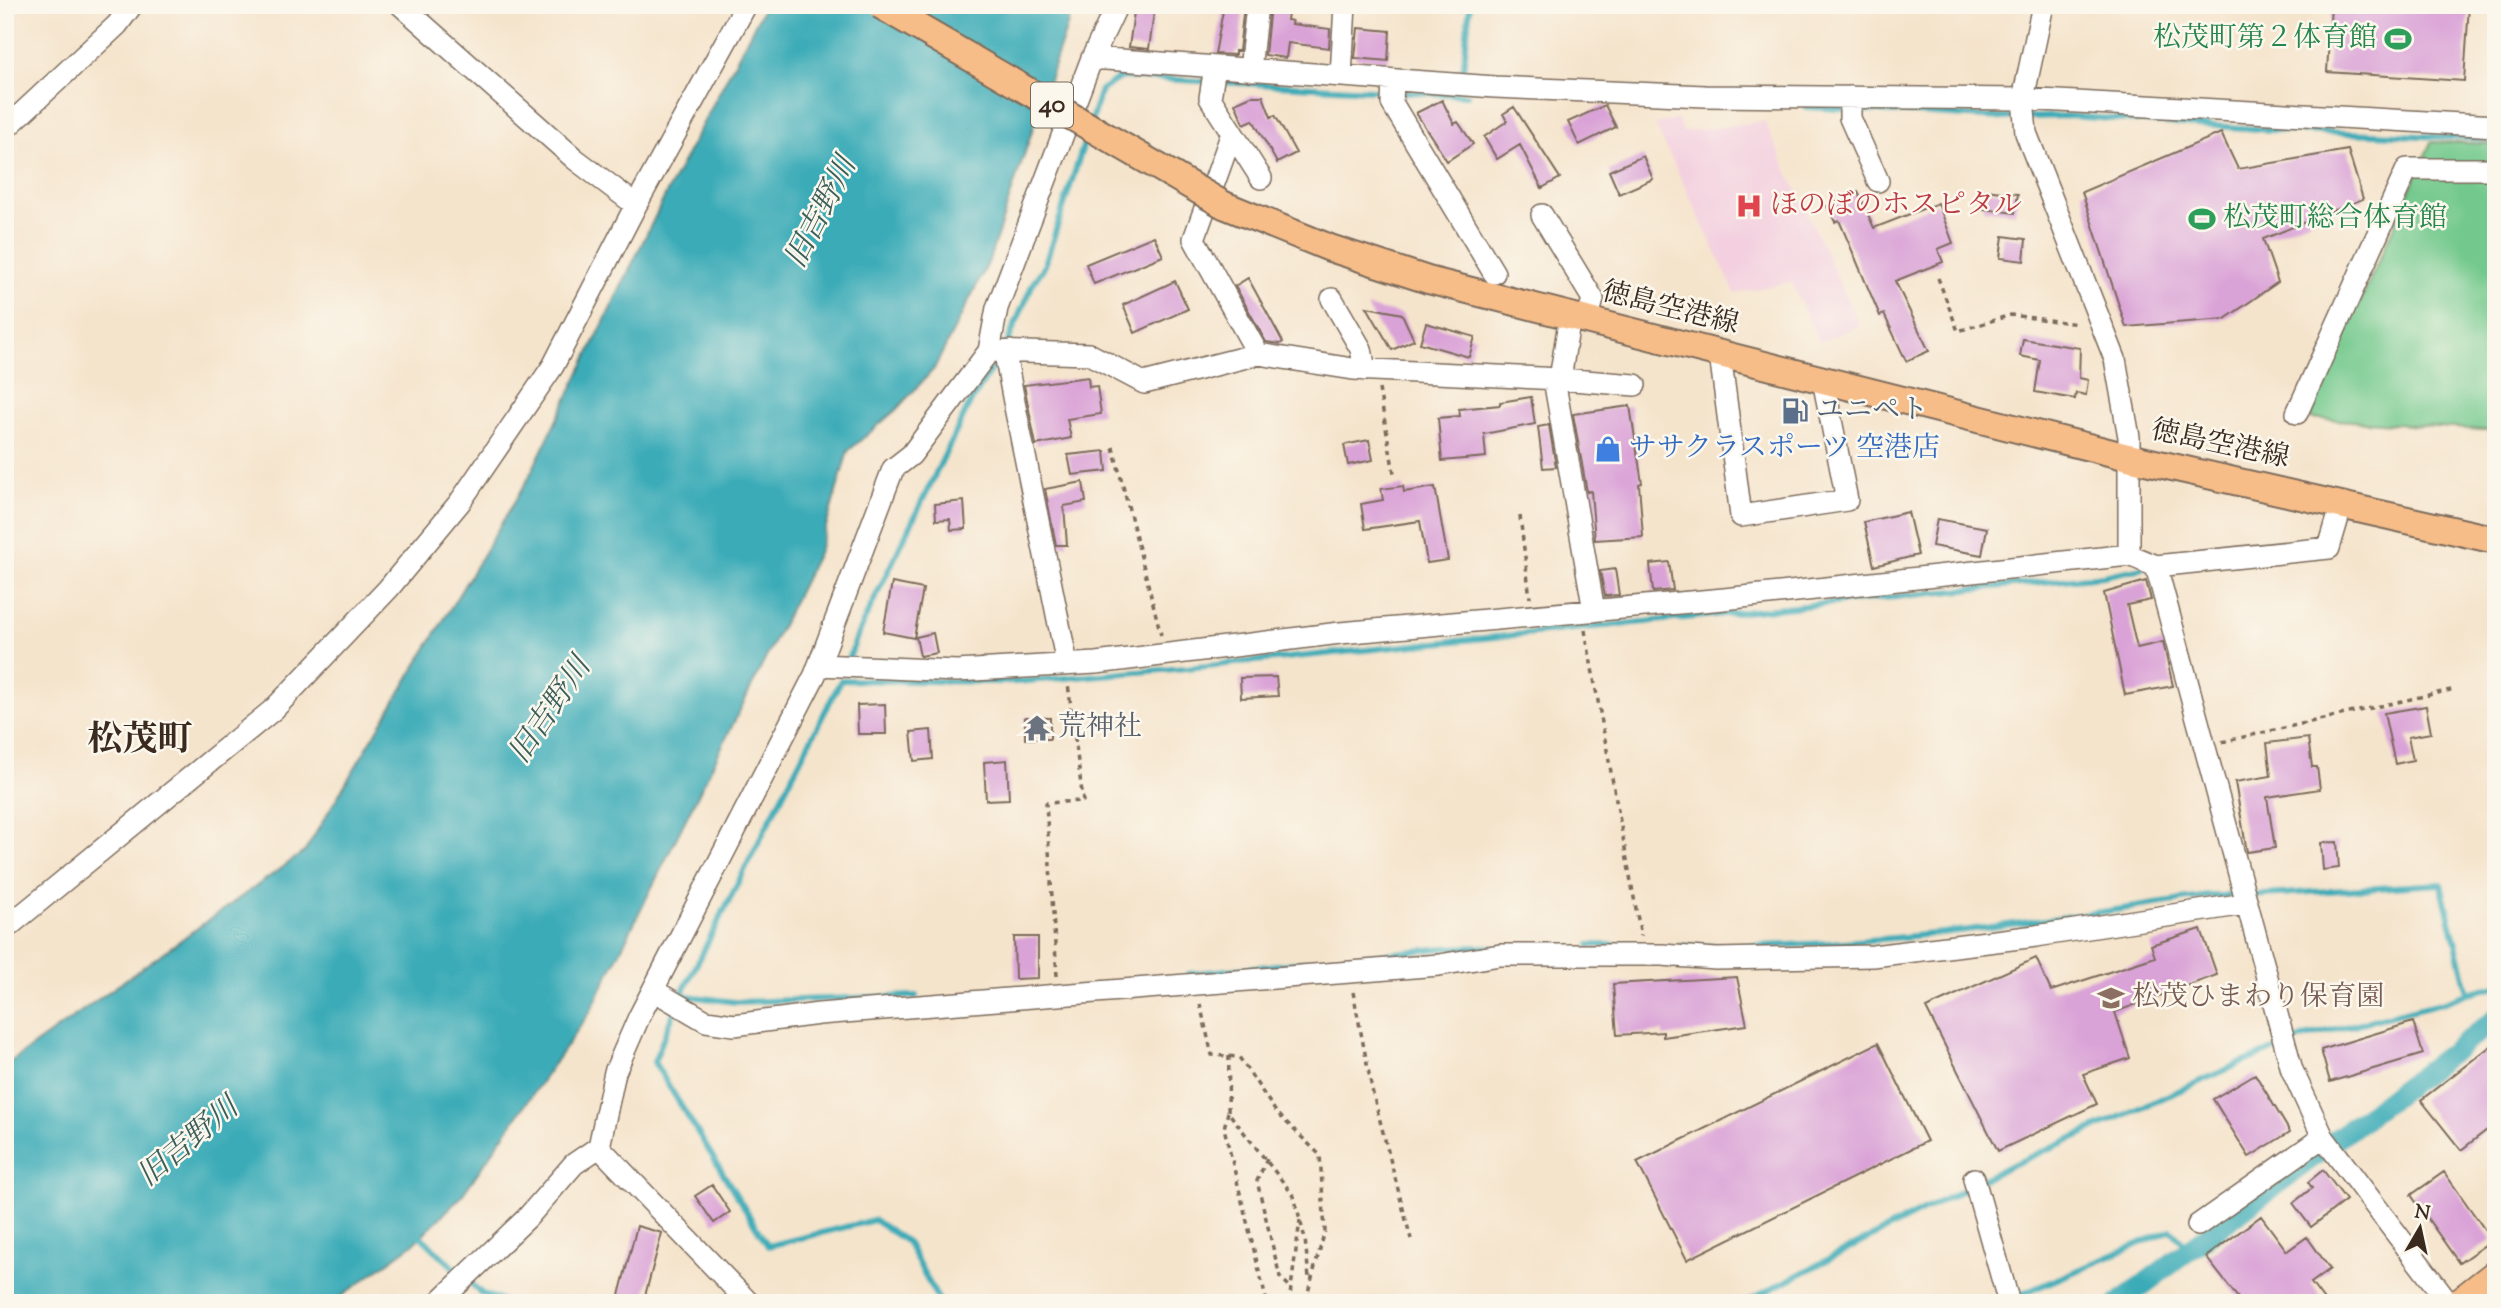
<svg xmlns="http://www.w3.org/2000/svg" width="2501" height="1308" font-family="'Sorts Mill Goudy','Noto Serif JP',serif">
	<style>
		.built { fill: #f3cfdf }
		.green { fill: #73c98d; stroke: #577a56; stroke-width: 2 }
		.water { fill: #3aabb7; stroke: #3a6a6a; stroke-width: 2 }
		.lines { fill: none; stroke-linecap: round; stroke-linejoin: round }
		.stream { stroke: #3aabb7; stroke-width: 6 }
		.canal { stroke: #3aabb7; stroke-width: 21 }
		.building { fill: #daa3d7 }
		.minor-casing { stroke: #7c6b5b; stroke-width: 24 }
		.major-casing { stroke: #7c6b5b; stroke-width: 30 }
		.highway-casing { stroke: #7c6b5b; stroke-width: 33 }
		.path { stroke: #7c6b5b; stroke-width: 3.5; stroke-dasharray: 5 5; stroke-linecap: butt }
		.minor { stroke: #fff; stroke-width: 21 }
		.major { stroke: #f7bd88; stroke-width: 26 }
		.highway { stroke: #f7bd88; stroke-width: 30 }
		.major-bridge-casing { stroke: #7c6b5b; stroke-width: 30; stroke-linecap: butt }
		.major-bridge { stroke: #f7bd88; stroke-width: 26 }
		.labels { text-anchor: middle; dominant-baseline: central; stroke-width: 5; stroke-linejoin: round; paint-order: stroke }
		.shield { fill: #fbf7ec; stroke: #75685c; stroke-width: 2 }
		.shield-label { font-size: 26px; font-weight: bold; fill: #3b2a1e }
		.leisure-label { font-size: 28px; fill: #27864d; stroke: #fbf7ec; text-anchor: end }
		.health-label { font-size: 28px; fill: #be3a42; stroke: #fbf7ec; text-anchor: start }
		.street-label { font-size: 28px; fill: #3b2a1e; stroke: #fbf7ec }
		.service-label { font-size: 28px; fill: #4e5e75; stroke: #fbf7ec; text-anchor: start }
		.shop-label { font-size: 28px; fill: #366cbe; stroke: #fbf7ec; text-anchor: start }
		.worship-label { font-size: 28px; fill: #5b616d; stroke: #fbf7ec; text-anchor: start }
		.education-label { font-size: 28px; fill: #785e54; stroke: #fbf7ec; text-anchor: start }
		.water-label { font-size: 30px; font-style: italic; fill: #3b5e5b; stroke: #fbf7ec }
		.district-label { font-size: 35px; font-weight: bold; fill: #3b2a1e; stroke: #fbf7ec }
	</style>
	<rect width="100%" height="100%" fill="#fbf7ec"/>
	<filter id="ink" filterUnits="userSpaceOnUse"><feTurbulence type="fractalNoise" baseFrequency=".0143" numOctaves="2"/><feDisplacementMap in="SourceGraphic" scale="14" xChannelSelector="R" yChannelSelector="G"/><feConvolveMatrix kernelMatrix="1 2 1 2 8 2 1 2 1" color-interpolation-filters="sRGB"/></filter>
	<filter id="wash" filterUnits="userSpaceOnUse"><feTurbulence type="fractalNoise" baseFrequency=".00686" numOctaves="4" result="noise"/><feDisplacementMap in="SourceGraphic" scale="28" xChannelSelector="R" yChannelSelector="G"/><feGaussianBlur stdDeviation="1.57" result="paint"/><feColorMatrix in="noise" values="0 0 0 0 0 0 0 0 0 0 0 0 0 0 0 0 0 1.4 0 .05"/><feComposite in="paint" operator="in"/></filter>
	<g filter="url(#wash)">
		<rect width="100%" height="100%" fill="#f5e4cc"/>
		<path class="built" d="M1678 119 1683 132 1764 121 1860 326 1819 342 1791 282 1735 293 1655 124Z"/>
		<path class="green" d="M2431 142 2496 144V431L2309 418Z"/>
		<path class="water" d="M765 5H1074L988 263 934 369 896 410 848 451 819 551 590 1012 460 1198 412 1245 332 1303H5V1066L305 851 528 479 667 192Z"/>
		<g class="lines">
			<path class="stream" d="M1462 80 1470 5
				M1806 107 2003 118
				M2001 118 2069 116 2272 130 2496 139
				M1091 121 1101 90 1121 77 1467 95
				M1006 346 1033 283 1044 267 1087 134
				M848 661 859 631 969 405 1000 355
				M2248 896 2441 884 2468 993 2496 986
				M1590 945H1628
				M1681 946C1857 951 2035 922 2209 896H2234
				M1189 974 1445 948 1492 947
				M680 995 735 1002 916 996
				M679 999 841 680 1015 682 1187 668 2103 576 2142 568
				M675 1009 654 1062 768 1246 874 1220 907 1242 940 1303
				M415 1231 482 1294 509 1303
				M2011 1299 2171 1230 2190 1249
				M1744 1303 2001 1170 2239 1064 2305 1037 2445 1002 2468 993"/>
			<path class="canal" d="M2119 1303 2496 1019"/>
		</g>
		<g id="blocks">
			<path class="building" d="M1135 5H1155L1149 49 1129 47Z
				M1224 5H1244L1239 51H1235V55L1215 54Z
				M1270 5H1289L1287 20 1292 21 1291 24 1330 29 1329 48 1288 43 1286 58 1265 55Z
				M2331 5H2469L2464 81 2327 72Z
				M1358 28 1390 31 1388 61 1355 58Z
				M1251 96H1263L1271 117 1275 115 1296 153 1277 163 1253 120 1244 124 1235 103Z
				M1442 100 1454 124 1458 122 1473 144 1447 161 1416 113Z
				M1605 105 1616 127 1579 145 1568 122Z
				M1514 107 1560 178 1542 188 1520 145 1497 159 1484 137 1507 121 1503 114Z
				M2221 133 2238 169 2348 150 2363 199 2263 239 2278 282 2225 319 2126 327 2082 192Z
				M1643 156 1653 179 1619 194 1609 171Z
				M1986 190 2018 194 2015 213 1983 209Z
				M1858 192 1874 228 1938 203 1953 243 1938 249 1943 262 1895 281 1929 351 1906 361 1884 314 1880 316 1839 220 1835 222 1827 206Z
				M1154 236 1163 256 1094 284 1086 264Z
				M2003 236 2026 239 2024 261 2000 258Z
				M1248 278 1283 342 1280 344 1266 342 1235 286Z
				M1175 281 1188 309 1135 333 1123 305Z
				M1367 307 1402 314 1414 340 1392 350Z
				M1426 323 1475 337 1469 357 1420 343Z
				M2023 339 2080 348 2079 378 2088 380 2086 395 2076 393 2075 399 2035 392 2040 360 2020 356Z
				M1088 377 1089 387 1097 386 1101 414 1067 419 1071 438 1036 445 1024 385Z
				M1531 397 1535 424 1484 434 1486 457 1442 461 1438 418 1460 416 1459 409 1500 405V402Z
				M1630 406 1642 483 1639 484 1643 537 1595 540 1591 491 1587 492 1573 414Z
				M1549 425 1556 467 1543 468 1538 427Z
				M1369 440 1373 460 1348 465 1344 445Z
				M1105 451 1107 471 1072 475 1068 455Z
				M1083 482 1086 502 1064 506 1067 545H1056L1045 489Z
				M1403 486 1404 492 1435 487 1448 560 1427 563 1420 521 1365 529 1361 504 1383 500 1381 489Z
				M964 501 966 529 951 530 950 519 936 520 935 504Z
				M1908 512 1918 555 1874 566 1864 522Z
				M1937 519 1987 528 1982 555 1932 546Z
				M1669 562 1673 590 1653 592 1650 564Z
				M1615 569 1619 595 1605 596 1600 571Z
				M2146 581 2151 600 2127 605 2137 648 2163 642 2173 686 2125 695 2104 593Z
				M892 583 923 589 914 638 883 632Z
				M933 633 937 653 920 656 916 637Z
				M1276 677 1278 696 1241 698 1240 678Z
				M885 704 886 734H858L857 705Z
				M2426 706 2431 733 2408 737 2413 760 2395 764 2384 713Z
				M1025 717 1050 718V739H1025Z
				M931 730 933 759 914 761 911 732Z
				M2308 738 2312 767H2317L2320 789 2267 797 2275 848 2247 852 2235 782 2271 776 2267 743Z
				M1007 760 1009 799 986 800 984 762Z
				M2337 842 2339 868 2323 870 2321 843Z
				M2201 929 2217 975 2115 1012 2130 1058 2083 1074 2097 1104 1998 1151 1926 1008 2036 958 2051 991 2155 957 2151 945Z
				M1014 937H1038V978L1015 979Z
				M1737 977 1747 1025 1663 1037V1032L1617 1035 1613 984Z
				M2413 1022 2423 1054 2330 1082 2321 1050Z
				M2496 1042V1123L2461 1150 2421 1100Z
				M1878 1043 1927 1141 1687 1260 1637 1162Z
				M2255 1074 2290 1132 2249 1157 2213 1099Z
				M2323 1170 2346 1200 2311 1227 2293 1203 2312 1188 2308 1182Z
				M2444 1172 2492 1240 2459 1263 2411 1195Z
				M712 1185 730 1212 714 1223 695 1196Z
				M2261 1216 2287 1251 2307 1237 2330 1269 2311 1283 2326 1303H2242L2206 1257Z
				M637 1226 662 1233 643 1303H617Z"/>
		</g>
	</g>
	<g filter="url(#ink)">
		<use href="#blocks" fill-opacity="0" stroke="#7c6b5b" stroke-width="2"/>
		<g class="lines">
			<g class="minor-casing">
				<path id="minor" d="M401 5 575 159 636 205
					M2043 5 2023 99 2026 133 2115 359 2129 437V555
					M1092 58 1495 87 1705 96 2023 99 2496 126
					M1215 67 1210 98 1261 178
					M1250 70 1257 5
					M1341 76 1345 5
					M1393 80 1392 103 1494 273
					M1850 97V118L1878 181
					M5 129 117 25 132 5
					M1232 133 1194 239 1258 354
					M1542 215 1593 299 1587 321
					M1332 299 1361 349 1365 370
					M989 351 1089 354 1144 383 1258 354 1353 369 1560 379 1570 316
					M1010 351 1006 359 1014 402 1067 664
					M1720 354 1741 516 1847 500 1823 380
					M1554 379 1594 611
					M1560 379 1635 385
					M2297 413 2407 169H2496
					M2156 566 2329 548 2342 504
					M819 665 957 671 1096 663 1340 633 1724 599 2129 555 2156 566 2292 1070 2323 1137 2449 1303
					M5 929 274 709 388 589 460 502 553 366 636 205 746 5
					M653 990 706 1021 734 1025 819 1014 1439 965 1500 955H1662L1716 959 1873 956 2036 936 2245 904
					M599 1147 749 1303
					M1974 1179 2009 1303
					M2198 1225 2323 1137
					M438 1303 527 1218 574 1164 599 1147 615 1072 639 1017 815 675 893 469 911 455 989 351 997 308 1092 58 1117 5"/>
			</g>
			<g class="major-casing">
				<path id="major" d="M1224 205 1330 248 1428 280 2128 457 2496 540"/>
			</g>
			<g class="highway-casing">
				<path id="highway" d="M2460 1303 2496 1275"/>
			</g>
			<path class="path" d="M1938 278 1958 331 2011 315 2078 324
				M1379 389 1394 473
				M1113 447 1161 635
				M1520 516 1530 598
				M1585 630 1641 936
				M2222 742 2455 689
				M1057 976 1046 803 1083 801 1068 684
				M1353 992 1373 1094 1411 1239
				M1200 1004 1212 1055 1239 1057 1276 1112 1320 1155 1325 1231 1305 1303
				M1229 1056 1228 1112 1294 1196 1305 1239 1309 1278
				M1228 1112 1224 1128 1267 1303
				M1267 1159 1257 1181 1280 1277 1291 1288
				M1289 1303 1300 1220"/>
			<use href="#minor" class="minor"/>
			<use href="#major" class="major"/>
			<use href="#highway" class="highway"/>
			<g class="major-bridge-casing">
				<path id="major-bridge" d="M880 5 1224 205"/>
			</g>
			<use href="#major-bridge" class="major-bridge"/>
		</g>
	</g>
	<defs>
		<g id="stadium-bare" transform="scale(2.1)"><path d="M0-5a6.5 5 0 1 0 0 10a6.5 5 0 1 0 0-10ZM-3.5-1.8h7v3.6h-7Z" fill="#2e9e5b" stroke="#fbf7ec" stroke-width="2.5" paint-order="stroke"/></g>
		<g id="hospital-bare" transform="scale(2.1)"><path d="M-5-5h3v3.5h4V-5h3V5h-3V1.5h-4V5h-3Z" fill="#e0444e" stroke="#fbf7ec" stroke-width="2.5" paint-order="stroke"/></g>
		<g id="fuel-bare" transform="scale(2.1)"><path d="M-5.5-6h7V0h2V4h1.3V-2.5L3-4.5l.8-.8L6-3V5H2.5V1h-1V6h-7ZM-4.2-4.7v3.2H.2V-4.7Z" fill="#5c6f8a" stroke="#fbf7ec" stroke-width="2.5" paint-order="stroke"/></g>
		<g id="shop-bare" transform="scale(2.1)"><path d="M-5-2.5h2.3a2.7 3.5 0 0 1 5.4 0H5L5.5 6h-11ZM-1.5-2.5h3a1.5 2.3 0 0 0-3 0Z" fill="#3f7fe0" stroke="#fbf7ec" stroke-width="2.5" paint-order="stroke"/></g>
		<g id="temple-bare" transform="scale(2.1)"><path d="M0-6L5-2H3V0L6.5 2.5H4V6H1.5V3h-3V6H-4V2.5H-6.5L-3 0V-2H-5Z" fill="#6b7280" stroke="#fbf7ec" stroke-width="2.5" paint-order="stroke"/></g>
		<g id="school-bare" transform="scale(2.1)"><path d="M0-5L7-2L0 1L-7-2ZM-4 1L0 2.5L4 1V4Q0 6-4 4Z" fill="#8d6e63" stroke="#fbf7ec" stroke-width="2.5" paint-order="stroke"/></g>
	</defs>
	<g fill-rule="evenodd">
		<use href="#stadium-bare" x="2398" y="39"/>
		<use href="#hospital-bare" x="1749" y="206"/>
		<use href="#stadium-bare" x="2202" y="219"/>
		<use href="#fuel-bare" x="1795" y="411"/>
		<use href="#shop-bare" x="1608" y="449"/>
		<use href="#temple-bare" x="1037" y="728"/>
		<use href="#school-bare" x="2111" y="998"/>
	</g>
	<g class="labels">
		<rect class="shield" x="1031" y="82.5" width="42" height="45" rx="5"/>
		<g class="shield-label">
			<text x="1052" y="105">40</text>
		</g>
		<g class="leisure-label">
			<text x="2377" y="39">松茂町第２体育館</text>
			<text x="2223" y="219" text-anchor="start">松茂町総合体育館</text>
		</g>
		<g class="health-label">
			<text x="1770" y="206">ほのぼのホスピタル</text>
		</g>
		<g class="street-label">
			<text transform="translate(1670 309) rotate(14)">徳島空港線</text>
			<text transform="translate(2220 445) rotate(12)">徳島空港線</text>
		</g>
		<g class="service-label">
			<text x="1816" y="411">ユニペト</text>
		</g>
		<g class="shop-label">
			<text x="1629" y="449">ササクラスポーツ 空港店</text>
		</g>
		<g class="worship-label">
			<text x="1058" y="728">荒神社</text>
		</g>
		<g class="education-label">
			<text x="2132" y="998">松茂ひまわり保育園</text>
		</g>
		<g class="water-label">
			<text transform="translate(822 213) rotate(-63)">旧吉野川</text>
			<text transform="translate(551 711) rotate(-56)">旧吉野川</text>
			<text transform="translate(189 1143) rotate(-40)">旧吉野川</text>
		</g>
		<g class="district-label">
			<text x="140" y="741">松茂町</text>
		</g>
	</g>
	<rect width="2501" height="1308" fill="none" stroke="#fbf7ec" stroke-width="28"/>
	<g transform="translate(2420 1228) rotate(9)" stroke="#fbf7ec" stroke-width="5" paint-order="stroke">
	<path d="M0-5L12 26L0 18L-12 26Z" fill="#3b2a1e"/>
	<text y="-10" font-size="19" font-weight="bold" text-anchor="middle" fill="#3b2a1e">N</text>
	</g>
</svg>
